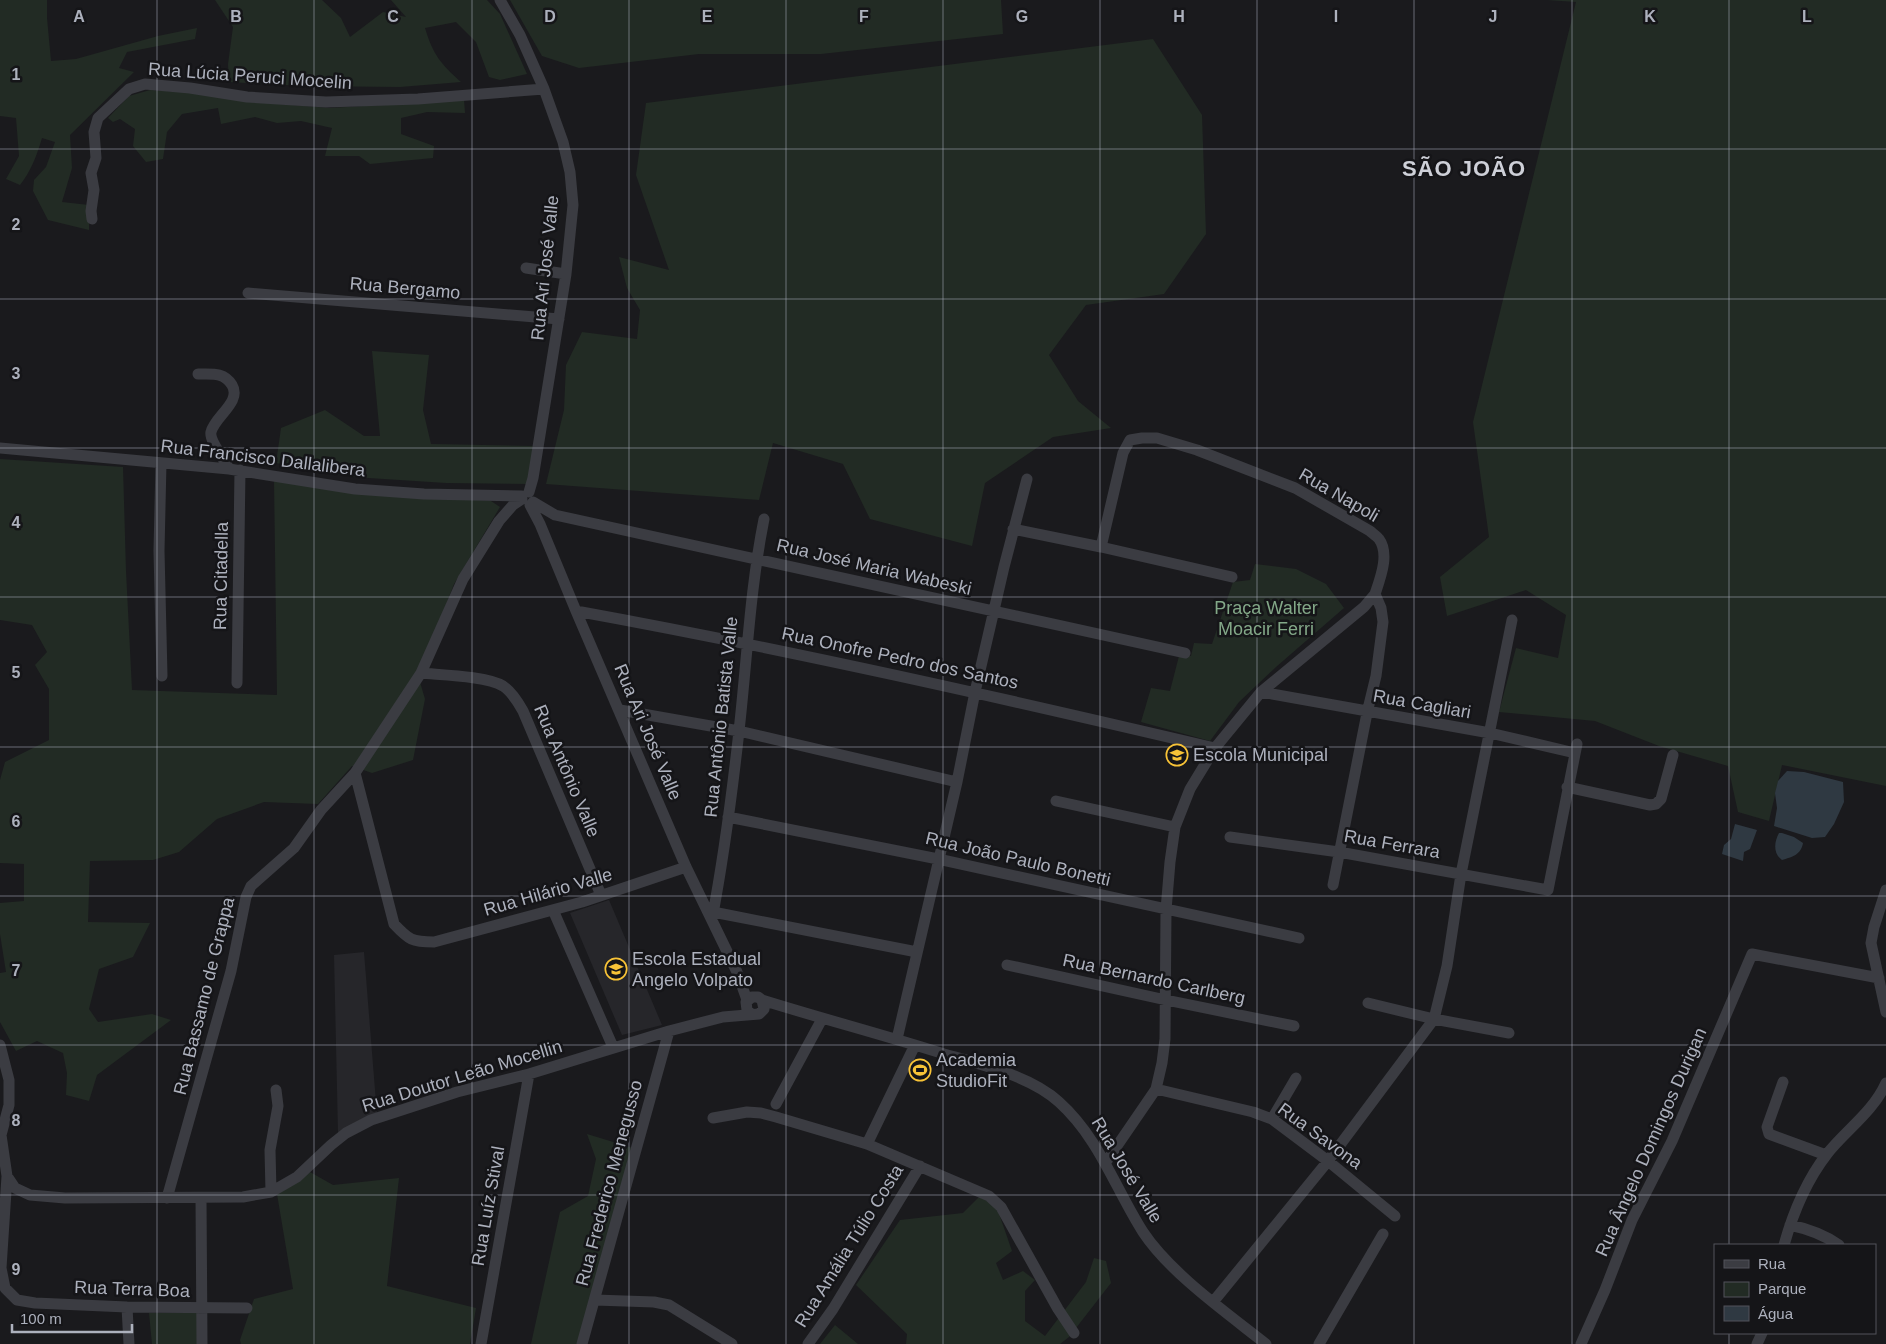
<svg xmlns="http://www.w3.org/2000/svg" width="1886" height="1344" font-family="Helvetica,sans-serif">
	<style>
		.built { fill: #26262a }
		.green { fill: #222b24 }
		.water { fill: #2f3942 }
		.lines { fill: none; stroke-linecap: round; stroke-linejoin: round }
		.minor { stroke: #3b3c42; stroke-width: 11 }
		.grid { fill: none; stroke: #adb1bd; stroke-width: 1; stroke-opacity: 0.55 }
		.labels { text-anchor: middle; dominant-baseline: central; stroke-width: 5; stroke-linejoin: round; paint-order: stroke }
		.street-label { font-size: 18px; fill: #adb1bd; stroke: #151518 }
		.park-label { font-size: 18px; fill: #83a888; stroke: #151518 }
		.poi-label { font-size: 18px; fill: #adb1bd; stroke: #151518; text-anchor: start }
		.district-label { font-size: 22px; font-weight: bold; letter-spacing: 1px; fill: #ced0d8; stroke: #151518 }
		.grid-label { font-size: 16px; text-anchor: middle; font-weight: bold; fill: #adb1bd; stroke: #151518; stroke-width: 5; stroke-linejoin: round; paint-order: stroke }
	</style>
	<rect width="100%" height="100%" fill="#1a1a1d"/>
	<path class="built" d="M609 900 662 1025 622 1035 570 913Z
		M364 952 377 1115 338 1133 334 955Z"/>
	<path class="green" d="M0 0H47V18L51 61 76 59 158 36 197 28 195 39 127 52 119 68 134 72 70 135 72 168 62 202 89 205V230L48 220 33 191 34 180 46 167 55 142 42 138C37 155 31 171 20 185L6 179 19 156 16 118 0 116Z
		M215 0H322L341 18 350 37 383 12 406 17 391 0H487L500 14 527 74 500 80 489 77 476 42 456 22 425 28C433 55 441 64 461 82L400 87 304 86 229 82 228 64 233 27Z
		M510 0H1001L1003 34 821 54H699L579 68 542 56Z
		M1547 0H1886V786L1782 765 1769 821 1738 812 1728 766 1659 746 1595 721 1499 712 1516 648 1558 658 1566 615 1526 590 1447 616 1440 577 1489 537 1473 422 1576 2Z
		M1153 39 1202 115 1206 234 1164 294 1086 305 1049 355 1078 401 1111 428 1053 437 985 483 972 546 870 519 843 464 773 443 759 500 546 484 564 410 566 365 582 332 637 339 640 310 627 288 619 257 669 270 636 175 646 103Z
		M150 90 200 93 253 102 330 108 464 100 465 113 427 112 401 118V134L434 146 433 158 370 164 359 156H325L332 128 301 121 277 123 255 117 221 124 218 108 182 114 167 132 163 159 146 162 133 146 135 129 120 119 113 122 108 118 129 96Z
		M372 351 429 355 423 410 431 444 534 446 529 484 446 483 353 477 276 463 281 428 325 410 364 436H380Z
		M0 459 123 467 126 571 132 690 277 695 274 480 397 494 491 501 500 507 454 584 432 641 417 672 425 699 413 760 372 773 352 766 318 804 264 802 217 819 179 852 153 860 90 861 88 922 150 923 133 957 99 969 89 1009 98 1022 152 1014 171 1020 97 1075 89 1101 66 1095 67 1073 63 1053 37 1041 16 1051 0 1022V973L6 972 0 934V903L24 901V864L0 863V780L5 762 49 740V689L35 665 47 652 32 625 0 620Z
		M1255 564 1296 569 1326 584 1344 608 1276 667 1239 702 1210 741 1141 722 1151 688 1170 691 1179 656H1191L1194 643 1212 644 1233 582 1250 580Z
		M587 1134 633 1148 580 1344H531L560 1212 588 1196 596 1159Z
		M310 1172 333 1185 399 1178 387 1286 476 1308 470 1344H241L240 1340 254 1299 293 1289 277 1194Z
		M979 1197 996 1205 1012 1251 996 1263 1003 1280 1023 1271 1035 1280 1025 1291V1321L1045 1336 1086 1282 1094 1258 1106 1261 1111 1283 1069 1337 1060 1344H906L907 1334 856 1285 900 1220 963 1213Z
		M149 1313H199V1344H152Z
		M835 1325 858 1344H820Z"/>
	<path class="water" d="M1787 771 1804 772 1843 782 1844 802 1834 824 1825 837 1812 838 1774 826 1777 808 1775 793 1778 781Z
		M1735 824 1757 830 1750 849 1744 852 1743 861 1722 854 1724 845 1731 839Z
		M1779 833H1782L1794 837 1803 843C1801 855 1792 857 1782 860 1773 854 1774 842 1779 833Z"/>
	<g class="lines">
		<path class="minor" d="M500 0 520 35 544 89 563 142 570 172 573 205 566 274 533 478 529 492
			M92 219 91 211 94 190 91 173 96 158 94 132 98 118 129 89 145 84 190 88 247 97 326 102 418 99 544 89
			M526 268 566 274
			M248 293 559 319
			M198 374C212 374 224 372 232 385 242 402 215 416 211 432 209 441 225 460 229 469
			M0 448 229 469 355 489 424 494 522 496
			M161 463 159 551 162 676
			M533 502 555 515 1185 653
			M530 505 540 524 576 611 686 867 737 972 747 1000
			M1013 529 1101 547 1232 577
			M1101 547 1123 453 1130 440 1142 438H1157L1197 450 1295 488 1370 531C1372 533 1377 536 1379 539 1390 554 1380 579 1375 594L1381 608 1383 622 1376 676 1367 713 1333 885
			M576 611C790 650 1002 698 1215 748
			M421 673C441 675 487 676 503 686 512 692 518 702 523 711L601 895
			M237 683 240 470
			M1261 692 1490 733 1575 753
			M620 710 739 731 957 782
			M355 773 394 924C409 940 412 942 434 942L582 902 686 867
			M1567 787 1650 805 1656 804 1661 799 1673 755
			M1056 801 1175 827
			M728 817 938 859 1299 938
			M1230 837 1339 852 1548 890 1577 744
			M1886 890 1874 927 1871 943 1886 1012
			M553 910 613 1047
			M713 912 917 952
			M712 919C724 856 732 794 739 731 747 660 750 589 764 519
			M1007 965 1166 1000 1294 1026
			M1368 1003 1434 1019 1509 1033
			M751 1014 747 1010 746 1002 752 997H758L762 1000C823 1019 884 1035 944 1054 980 1064 1031 1076 1059 1102 1099 1138 1115 1188 1143 1232 1170 1273 1227 1313 1266 1344
			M897 1039 957 782 975 692 1004 567 1027 479
			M0 1045 9 1080V1105L1 1135 7 1176 15 1188 30 1195 65 1198 243 1197 271 1192 297 1177 331 1145 346 1133 371 1120 457 1092 529 1074 669 1031 723 1017 759 1014 764 1009 762 1000
			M1783 1082 1767 1127 1769 1134 1826 1155
			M1156 1089 1253 1112 1272 1119 1328 1161 1395 1216
			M776 1104 822 1019
			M713 1118 747 1112 761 1113 776 1117 867 1144 989 1196 1001 1207 1058 1309 1074 1333
			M1272 1119 1296 1078
			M867 1144 915 1045
			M1106 1162 1156 1089 1162 1063 1165 1039 1166 910 1170 862 1175 827 1190 789 1215 748 1261 692 1364 607 1375 594
			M7 1176 1 1268 5 1288 17 1300 35 1303 127 1307 247 1308
			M271 1192 270 1150 278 1106 276 1090
			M167 1198 231 971 246 897 251 886 294 848 321 810 355 773 421 673 463 579 499 521 513 505 522 499
			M201 1198 202 1344
			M1790 1225C1809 1229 1823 1234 1839 1245
			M1784 1245C1793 1213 1806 1181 1827 1154 1846 1130 1873 1112 1886 1083
			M595 1300 654 1302 669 1305 732 1344
			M1213 1302 1328 1161 1434 1019 1447 966 1461 874 1512 620
			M127 1307 129 1344
			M481 1344 529 1074
			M582 1344 669 1031
			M808 1344 833 1309 920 1166
			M1319 1344 1383 1234
			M1581 1344 1605 1290 1632 1220 1672 1141 1752 954 1879 978
			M1757 1344 1762 1333"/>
	</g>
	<path class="grid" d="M157 0V1344M314 0V1344M472 0V1344M629 0V1344M786 0V1344M943 0V1344M1100 0V1344M1257 0V1344M1414 0V1344M1572 0V1344M1729 0V1245M0 149H1886M0 299H1886M0 448H1886M0 597H1886M0 747H1886M0 896H1886M0 1045H1886M0 1195H1886M1729 1333V1344"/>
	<defs>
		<g id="school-ring" transform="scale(1.125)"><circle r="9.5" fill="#151518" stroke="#f8c337" stroke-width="1.5"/><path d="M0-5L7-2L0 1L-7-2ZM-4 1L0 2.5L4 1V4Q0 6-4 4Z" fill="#f8c337"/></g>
		<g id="stadium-ring" transform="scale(1.125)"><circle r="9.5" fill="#151518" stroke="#f8c337" stroke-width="1.5"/><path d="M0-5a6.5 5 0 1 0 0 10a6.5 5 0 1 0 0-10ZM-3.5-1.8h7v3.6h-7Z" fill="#f8c337"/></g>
	</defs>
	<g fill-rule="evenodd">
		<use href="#school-ring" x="1177" y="755"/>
		<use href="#school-ring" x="616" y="969"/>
		<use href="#stadium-ring" x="920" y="1070"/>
	</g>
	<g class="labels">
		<g class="street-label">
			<text transform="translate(250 76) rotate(4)">Rua Lúcia Peruci Mocelin</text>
			<text transform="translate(545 268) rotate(-84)">Rua Ari José Valle</text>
			<text transform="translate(405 288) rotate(5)">Rua Bergamo</text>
			<text transform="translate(263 458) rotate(7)">Rua Francisco Dallalibera</text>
			<text transform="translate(1339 495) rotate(30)">Rua Napoli</text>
			<text transform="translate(874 567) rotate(13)">Rua José Maria Wabeski</text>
			<text transform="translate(221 576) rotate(-89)">Rua Citadella</text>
			<text transform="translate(900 658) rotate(12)">Rua Onofre Pedro dos Santos</text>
			<text transform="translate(1422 704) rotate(10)">Rua Cagliari</text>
			<text transform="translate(721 717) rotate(-84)">Rua Antônio Batista Valle</text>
			<text transform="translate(648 732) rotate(67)">Rua Ari José Valle</text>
			<text transform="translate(567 771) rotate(67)">Rua Antônio Valle</text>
			<text transform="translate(1392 844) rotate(10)">Rua Ferrara</text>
			<text transform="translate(1018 859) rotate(13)">Rua João Paulo Bonetti</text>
			<text transform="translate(548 892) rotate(-16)">Rua Hilário Valle</text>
			<text transform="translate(1154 979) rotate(12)">Rua Bernardo Carlberg</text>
			<text transform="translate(204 996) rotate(-76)">Rua Bassamo de Grappa</text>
			<text transform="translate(462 1076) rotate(-17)">Rua Doutor Leão Mocellin</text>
			<text transform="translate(1320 1136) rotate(36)">Rua Savona</text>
			<text transform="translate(1651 1142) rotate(-66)">Rua Ângelo Domingos Durigan</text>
			<text transform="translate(1127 1170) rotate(59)">Rua José Valle</text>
			<text transform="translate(609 1183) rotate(-75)">Rua Frederico Menegusso</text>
			<text transform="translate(488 1206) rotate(-80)">Rua Luíz Stival</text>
			<text transform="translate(849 1246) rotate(-58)">Rua Amália Túlio Costa</text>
			<text transform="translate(132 1289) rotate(2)">Rua Terra Boa</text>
		</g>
		<g class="park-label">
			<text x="1266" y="608">Praça Walter<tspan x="1266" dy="21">Moacir Ferri</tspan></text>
		</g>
		<g class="poi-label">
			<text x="1193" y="755">Escola Municipal</text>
			<text x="632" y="959">Escola Estadual<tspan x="632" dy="21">Angelo Volpato</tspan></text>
			<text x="936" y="1060">Academia<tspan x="936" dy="21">StudioFit</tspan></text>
		</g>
		<g class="district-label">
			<text x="1464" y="168">SÃO JOÃO</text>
		</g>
	</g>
	<g class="grid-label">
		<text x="79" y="22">A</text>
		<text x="236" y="22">B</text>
		<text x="393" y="22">C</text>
		<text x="550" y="22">D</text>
		<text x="707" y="22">E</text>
		<text x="864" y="22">F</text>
		<text x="1022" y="22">G</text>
		<text x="1179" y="22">H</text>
		<text x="1336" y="22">I</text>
		<text x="1493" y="22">J</text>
		<text x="1650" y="22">K</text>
		<text x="1807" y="22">L</text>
		<text x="16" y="80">1</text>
		<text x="16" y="230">2</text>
		<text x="16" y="379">3</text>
		<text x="16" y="528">4</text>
		<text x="16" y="678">5</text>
		<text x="16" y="827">6</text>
		<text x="16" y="976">7</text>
		<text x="16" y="1126">8</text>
		<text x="16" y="1275">9</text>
	</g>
	<rect x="1714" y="1244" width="162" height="90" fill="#151518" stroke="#52535a"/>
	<rect x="1724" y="1260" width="25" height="8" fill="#3b3c42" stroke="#52535a"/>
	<text x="1758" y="1269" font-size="15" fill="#adb1bd">Rua</text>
	<rect x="1724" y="1282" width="25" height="15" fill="#222b24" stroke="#52535a"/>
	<text x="1758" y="1294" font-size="15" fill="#adb1bd">Parque</text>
	<rect x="1724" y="1306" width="25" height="15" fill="#2f3942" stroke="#52535a"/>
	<text x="1758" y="1319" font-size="15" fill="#adb1bd">Água</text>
	<path d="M12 1324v8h120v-8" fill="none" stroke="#adb1bd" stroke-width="2.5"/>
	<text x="20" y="1324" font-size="15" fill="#adb1bd" stroke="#151518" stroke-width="4" paint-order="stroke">100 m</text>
</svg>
